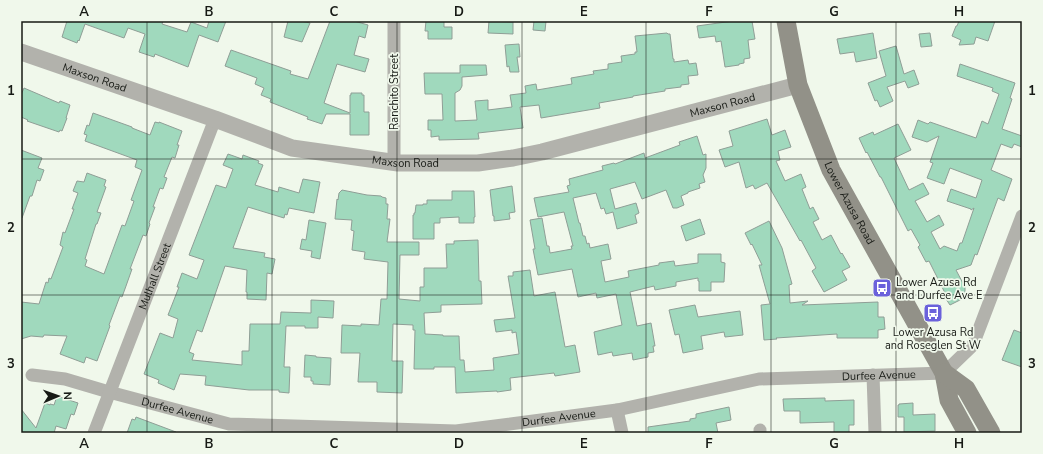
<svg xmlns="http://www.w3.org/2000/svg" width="1043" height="454" font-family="'Nunito Sans',sans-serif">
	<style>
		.building { fill: #a0d9bd; stroke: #8f9e96 }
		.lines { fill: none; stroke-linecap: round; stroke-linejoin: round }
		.minor { stroke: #b2b2ac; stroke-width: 13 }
		.tertiary { stroke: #b2b2ac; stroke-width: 17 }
		.secondary { stroke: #929188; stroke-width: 19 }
		.grid { fill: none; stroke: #171a15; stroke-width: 1; stroke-opacity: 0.55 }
		.labels { text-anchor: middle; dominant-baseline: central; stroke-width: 3.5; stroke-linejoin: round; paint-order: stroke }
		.street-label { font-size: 11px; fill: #171a15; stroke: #f0f8eb }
		.poi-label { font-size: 11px; fill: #171a15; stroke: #f0f8eb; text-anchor: start }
		.neatline { fill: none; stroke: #171a15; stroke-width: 1.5 }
		.grid-label { font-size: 13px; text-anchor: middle; font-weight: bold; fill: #171a15 }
	</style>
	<rect width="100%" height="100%" fill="#f0f8eb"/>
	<path class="building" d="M67 21H163L162 24 187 32 191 22 207 28 209 21H226L218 42 199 35 188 67 155 54 154 57 139 52 145 34 128 28 124 38 85 24 79 41 78 40 77 43 62 37Z
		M288 21H301L310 23 302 42 284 37Z
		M330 21H354L368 25 365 38 359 36 354 55 369 59 365 72 337 64 324 103 350 113V95H351V93H362V95H364V112H369V135H350V114H326L322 124 307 119 308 117 270 102 271 99 261 95 264 88 255 84 257 78 225 66 231 50 291 71 290 74 308 79Z
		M426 21H444V27H452V39H428V31H425Z
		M489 21 513 22V34L488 33Z
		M534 21H546L545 31 533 30Z
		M733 21H752L755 39 748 40 750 58 744 59V63L739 64V65L725 67 721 41 716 42 715 36 699 38 697 26Z
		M959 21H995L988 41 976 37 974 44 959 45 961 40 952 36 956 26H957Z
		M667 33 668 34H670L673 59H674V62L688 60 689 64 696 63 698 75 688 76 689 84 681 85V87L665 89V91L633 96V97L599 103 600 108 541 118 539 105 520 107 523 128 478 133 479 139 439 140V136L431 137V130H428V120H443L442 94H425L424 73H460V65H486L487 75 462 77V86L460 90 455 93V121L477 120 475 101 488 100V110L512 107 510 95 526 93 525 86 536 84 537 90 572 84 571 78 594 74 593 71 608 69V64L622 62 621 56 635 54V52H637L635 36Z
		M873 33 877 58 856 62 854 52 840 54 837 39Z
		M930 33 932 46 921 47 919 34Z
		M519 44 520 57H517L519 72H510L509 66 507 67 505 45Z
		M896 46 904 74 914 70 919 84 908 88 905 81 887 87 893 101 880 107 877 100 875 101 868 83 886 76 879 51Z
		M960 64 1015 83 1010 98 1012 99 1002 129 1022 136V147L1014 144 1012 148 1001 144 991 170 1012 179 1004 201 998 198 977 255 975 254 971 265 956 270 965 287V293L962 299 950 305 944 296 946 295 929 261 926 262 918 247 920 245 911 229 908 231 881 177H880L867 152 866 153 859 138 873 132 874 135 898 124 911 150 894 158 909 190 923 183 929 194 915 201 927 222 939 215 944 225 931 232 940 249 944 246 957 251 960 243H962L974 208 971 210V209L947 201 951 189 976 198 982 180 950 168 944 184 927 178 933 163 930 162 939 136 927 142 912 137 918 120 928 124 930 122 976 138 982 121 988 124 999 94 992 91 993 88 957 76Z
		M24 88 59 103 60 101 70 105 66 118H67L62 131 60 130 59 132 27 121 28 120 21 117V95Z
		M93 113 132 127V128L150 135 155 122 159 123V122L182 131 177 145H179L175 158 172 157 164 177 167 178 163 189 160 188 153 207H155L149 223 150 224 146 236 143 235 130 269H132L126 286 122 297 120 296 109 325 110 326 97 361 86 357 84 363 60 354 67 336 44 335 43 337 31 336 21 339V302L39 304 46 282 48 283 49 278 51 279 63 247 60 245 63 232 65 233 74 209H72L78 193 73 191 77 181 84 182 87 173 106 180 104 186 106 187 97 212 101 213 97 224H96L85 259 87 260 85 266 104 274 122 225 125 226 134 201 131 200 142 170 135 167 137 160 85 141 87 135 84 134 87 125 89 126Z
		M767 119 772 135 785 130 791 147 778 151 780 160 776 161 785 181 801 174 806 187 802 189 810 209 813 207 819 219 813 222 822 240 831 235 841 254 842 253 850 267 842 271 847 280 824 292 812 271 816 268 801 240 800 241 767 183 755 189 753 185 746 188 739 162 725 167 719 150 733 146 729 131Z
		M697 136 703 155 706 154V168L703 175 705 182 699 184 700 188 688 192V193L681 196 684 205 677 208H673L666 190 642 199 635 182 610 189 615 209 636 203 639 213 635 215 637 223 617 229 613 212 606 214 604 208 601 209 596 193 573 198 579 223H580L583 236H585L587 244 589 243 590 248 608 244 611 259 601 261 605 282 629 277 628 271 659 265V263L674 261 675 266 698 263V254H721V262L725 263 724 282H711V291H699V281H698V278L676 282V286L655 290 654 286 630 292 637 326 651 323 655 346H653L654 352 648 353V357L633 360 632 353 613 356 612 352 598 355 594 332 622 325 616 294 597 298 596 293 578 297 572 269 538 275 533 249H535L530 220 542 218 547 246H549L550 253 572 249 571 246H573L564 212 538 217 534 198 569 192 567 186 570 185 569 179 603 170 602 166 614 163 615 164 644 153 645 158 680 145 679 142Z
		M21 150 42 158 38 168 44 170 40 181 37 180 32 196H30L22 218H21Z
		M228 154 242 159 243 155 259 161 258 163 263 165 255 185 278 192 279 187 299 193 303 179 320 182 314 213 289 208 287 215 285 214 284 218 248 207 233 248 265 253 264 257 275 259 272 274 267 273 266 300 247 299V292H246L247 270 225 266 202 332 197 330 189 352 194 354 192 360 242 365V351H249L250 324H280L281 312 311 313V300L334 301 333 318 318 317V328H305V326H286L284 367H290L289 393 279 392V390H249L205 385 206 376 180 374 174 390 158 383 159 380 144 374 160 333 173 338 178 319 168 315 179 287H177L182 273 197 279 204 260 189 255 216 185 226 188 233 169 223 165Z
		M512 186 515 212 509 213 510 219 494 221V216H493L490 190Z
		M342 190 367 195 381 196 382 197 386 198V204H388L387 219H390L387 242H419V255H400L399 299 420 301V287H424V268H447L446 244H454V241L478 240 479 281H481L482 304 441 305V312L424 313 425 334 443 335V336H459L460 360H464L465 372 494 370 493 358 519 354 516 332 512 333V330L496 332 494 320 515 318 508 276H513V272L530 270 534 296 555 292 565 347 575 345 580 372 555 376 554 373 510 378 511 390 497 392V391L456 393 455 367H434V369H414L415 330H413V325L393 324 392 361H403L402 393 377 392V382H358L360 353H341L342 325 361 326V324L379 325 381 299H387L388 262 364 259 365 252 352 250 354 231 351 230 352 220 335 219 337 199 338 200 339 193Z
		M452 191H474L475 217H474V223H459V217L440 218V223H434V239H413V215H414V213H415L416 205H423V204H427V200H452Z
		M700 219 705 234 686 241 681 226Z
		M309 220 326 223 320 259 311 257 312 251 300 249 302 239 306 240Z
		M769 221 782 248 792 284 789 285 790 303 808 301 802 305 878 302V317H884L885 329 878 330V338H837V334L776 338 777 339 764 340 761 305 770 304 759 265H762L752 244 751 245 745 233Z
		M695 305 698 317 740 311 743 335 725 337 724 332 701 336 703 349 683 353 679 334 675 335 669 310Z
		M1014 330 1022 333V367L1002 360Z
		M305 355 316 356V357L331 358 330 385 313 384V381H311V377H304Z
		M57 396 78 403 74 415 71 414 66 429 56 426 54 433H21V409L36 428 45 403 50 405V404L54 405Z
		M825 398V401L854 400V425H849V433H834V422L800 423V411H784L783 399Z
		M913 403V415L935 414V431L904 432V417H898V405H899V404Z
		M729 407 731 420 716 423 718 433H648V427L690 421V419L696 418V414Z
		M136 417 176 432 175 433H127L132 419 135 420Z"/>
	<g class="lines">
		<g class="minor">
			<path d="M394 163V21"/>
			<path id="s1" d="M32 375 65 379 109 392 229 424 456 431 617 410 759 379 944 373 973 345 1022 216"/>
			<path d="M873 375 875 433"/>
			<path d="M617 410 622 433"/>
			<path d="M760 430V433"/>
			<path id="s2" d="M94 433 215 119"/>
		</g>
		<path class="tertiary" id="s3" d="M21 52 215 119 292 148 398 163H478L513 158 542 152 798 85"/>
		<g class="secondary">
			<path id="s4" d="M786 21 798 85 831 170 944 373 949 400 967 433"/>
			<path d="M944 373 966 389 991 433"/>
		</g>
	</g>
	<path class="grid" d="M147 21V433M272 21V433M397 21V433M522 21V433M646 21V433M771 21V433M896 21V433M21 159H1022M21 295H1022"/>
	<defs>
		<g id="bus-square" transform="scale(1)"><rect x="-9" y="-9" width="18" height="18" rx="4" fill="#6a61db" stroke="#f0f8eb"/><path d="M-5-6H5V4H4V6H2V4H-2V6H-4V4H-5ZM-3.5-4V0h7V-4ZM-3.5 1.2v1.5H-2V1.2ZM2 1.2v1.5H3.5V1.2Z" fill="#fff"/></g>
	</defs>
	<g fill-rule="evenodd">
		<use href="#bus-square" x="882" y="288"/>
		<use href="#bus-square" x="933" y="313"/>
	</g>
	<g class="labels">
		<g class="street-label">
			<text stroke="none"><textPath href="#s3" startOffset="78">Maxson Road</textPath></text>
			<text transform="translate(394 92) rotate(-90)">Ranchito Street</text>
			<text stroke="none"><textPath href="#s3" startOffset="726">Maxson Road</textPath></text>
			<text stroke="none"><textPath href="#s3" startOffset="402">Maxson Road</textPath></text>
			<text stroke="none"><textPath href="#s4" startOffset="194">Lower Azusa Road</textPath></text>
			<text stroke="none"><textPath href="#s2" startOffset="168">Mulhall Street</textPath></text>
			<text stroke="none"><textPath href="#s1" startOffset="858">Durfee Avenue</textPath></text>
			<text stroke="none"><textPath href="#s1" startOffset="150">Durfee Avenue</textPath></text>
			<text stroke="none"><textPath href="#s1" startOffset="534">Durfee Avenue</textPath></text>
		</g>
		<g class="poi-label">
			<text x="896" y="282">Lower Azusa Rd<tspan x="896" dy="13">and Durfee Ave E</tspan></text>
			<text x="933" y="332" text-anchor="middle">Lower Azusa Rd<tspan x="933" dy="13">and Roseglen St W</tspan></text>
		</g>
	</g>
	<rect width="1043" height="454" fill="none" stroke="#f0f8eb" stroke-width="44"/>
	<g transform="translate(58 396) rotate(88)" stroke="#f0f8eb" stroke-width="3" paint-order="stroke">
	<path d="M0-3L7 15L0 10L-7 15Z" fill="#171a15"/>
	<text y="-6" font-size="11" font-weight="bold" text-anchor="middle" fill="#171a15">N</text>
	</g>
	<rect x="22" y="22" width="999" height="410" class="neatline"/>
	<g class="grid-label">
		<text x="84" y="16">A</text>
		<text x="209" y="16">B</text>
		<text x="334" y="16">C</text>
		<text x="459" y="16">D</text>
		<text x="584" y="16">E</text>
		<text x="709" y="16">F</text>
		<text x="834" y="16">G</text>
		<text x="959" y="16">H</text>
		<text x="11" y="95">1</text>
		<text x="1032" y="95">1</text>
		<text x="11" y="232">2</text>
		<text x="1032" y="232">2</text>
		<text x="11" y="368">3</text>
		<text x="1032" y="368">3</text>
		<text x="84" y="448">A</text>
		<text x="209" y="448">B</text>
		<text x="334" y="448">C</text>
		<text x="459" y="448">D</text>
		<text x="584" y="448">E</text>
		<text x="709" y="448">F</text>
		<text x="834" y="448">G</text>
		<text x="959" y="448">H</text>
	</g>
</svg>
